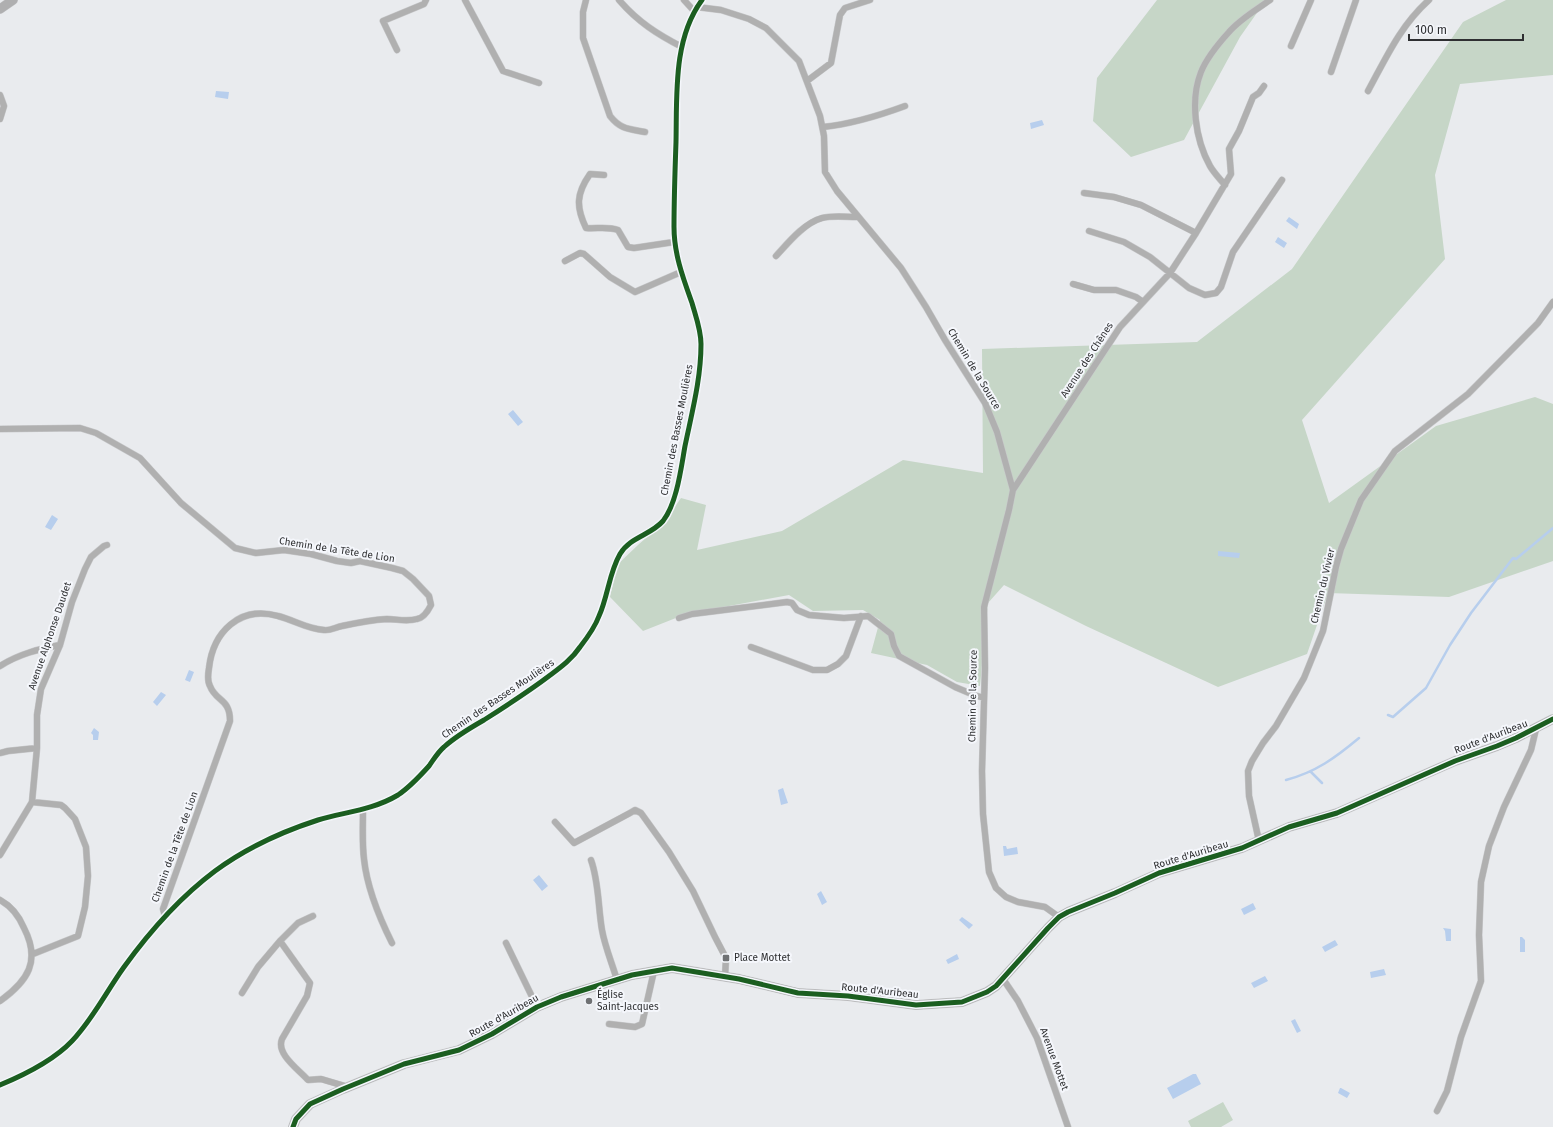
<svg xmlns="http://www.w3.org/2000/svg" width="1553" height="1127" font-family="'Fira Sans',sans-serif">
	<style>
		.green { fill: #c6d6c7 }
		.water { fill: #b7ceed }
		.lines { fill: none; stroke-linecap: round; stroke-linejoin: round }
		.stream { stroke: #b7ceed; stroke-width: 2.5 }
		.street-casing { stroke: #c8c9cb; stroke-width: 7 }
		.secondary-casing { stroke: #c8c9cb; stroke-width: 10 }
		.street { stroke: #b0b0b0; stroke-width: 6 }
		.secondary { stroke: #afafb0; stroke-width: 9 }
		.cycleway-casing { stroke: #f5f7fc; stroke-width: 8 }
		.cycleway { stroke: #1b5e20; stroke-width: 5 }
		.poi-dot { fill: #6f7173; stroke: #f5f7fc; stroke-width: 1.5 }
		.labels { text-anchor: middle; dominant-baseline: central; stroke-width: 4; stroke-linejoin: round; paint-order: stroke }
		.street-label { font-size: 10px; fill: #2e2f31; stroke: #f5f7fc }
		.poi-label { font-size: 10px; fill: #2e2f31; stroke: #f5f7fc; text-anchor: start }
	</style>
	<rect width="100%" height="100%" fill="#e9ebee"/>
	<path class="green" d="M1157 0H1266L1240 37 1184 140 1131 157 1093 121 1097 78Z
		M1506 0H1553V75L1460 84 1435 175 1445 259 1302 420 1329 503 1436 426 1535 397 1553 404V561L1449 597 1328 593 1307 654 1218 687 1086 626 1004 585 988 603 980 686 957 682 927 665 871 653 880 620 863 610 813 611 789 595 686 614 643 631 610 597 617 565 638 545 665 521 681 498 706 505 697 550 782 531 903 460 983 473 982 349 1197 342 1292 269 1463 22Z
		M1223 1102 1233 1120 1221 1127H1191L1188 1121Z"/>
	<path class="water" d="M216 91 229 92 228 99 215 97Z
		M1042 120 1044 125 1031 129 1030 123Z
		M1289 217 1299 224 1297 229 1286 221Z
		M1278 237 1287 243 1284 248 1275 242Z
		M513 410 523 422 518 426 508 414Z
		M52 515 58 519 51 530 45 527Z
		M1218 551 1240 553 1239 558 1218 556Z
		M189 670 194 672 190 682 185 680Z
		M161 692 166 695 157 706 153 702Z
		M94 728 99 732 98 740H93V735L91 733Z
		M783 788 788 803 781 805 778 790Z
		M1003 846H1006L1007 849 1017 847 1018 854 1004 856Z
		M539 875 548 886 542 891 533 880Z
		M821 891 827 902 822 905 817 894Z
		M1253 903 1256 909 1244 915 1241 909Z
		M962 917 973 925 969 929 959 920Z
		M1443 928 1451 929V941H1446L1445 931Z
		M1520 937H1522L1525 940V952H1520Z
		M1335 940 1338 945 1325 952 1322 947Z
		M957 954 959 959 948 964 946 960Z
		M1384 969 1386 975 1371 978 1370 972Z
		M1265 976 1268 981 1254 988 1251 983Z
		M1295 1019 1301 1031 1297 1033 1291 1021Z
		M1193 1074H1196L1201 1084 1173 1099 1167 1088Z
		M1340 1088H1341L1350 1093 1347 1098 1338 1093Z"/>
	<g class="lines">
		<path class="stream" d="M1388 715 1393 717 1426 688 1450 645 1471 613 1513 558 1516 559 1553 528
			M1311 772 1322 783
			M1286 780C1316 772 1335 758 1359 738"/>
		<g class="street-casing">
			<path id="street" d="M465 0 503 71 539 83
				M586 0 583 12V38L610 116C621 130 630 129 645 132
				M619 0C638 22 657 34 682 47
				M684 0 694 11
				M697 7 721 10 749 19 766 28 799 61 820 116 824 136 825 172 837 191 901 268 926 307 945 340 985 403 997 432 1013 490 1009 510 984 607 985 668 982 771 983 814 989 872 996 888 1006 897 1018 902 1045 907 1059 917
				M1291 46 1311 0
				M397 50 383 21 424 4 426 0
				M1331 72 1356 0
				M807 81 831 63 840 15 845 8 870 0
				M1368 91C1386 58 1400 26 1429 0
				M0 95 4 106 0 119
				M823 127C852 124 878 116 905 106
				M604 175 590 174C576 194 576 207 586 228 597 229 607 226 618 230L628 247 634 248 674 242
				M1225 185C1220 179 1214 173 1210 166 1195 139 1190 100 1201 72 1207 57 1219 43 1229 32 1240 19 1256 10 1270 0
				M1084 193 1114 197 1141 205 1196 233
				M1089 231 1124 242 1150 257 1189 288 1205 295 1216 293 1221 287 1233 252 1282 180
				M776 256C788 243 804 223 822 218 833 215 846 217 857 217
				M565 261 580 253 584 254 610 277 635 292 681 272
				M1073 284 1094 290H1116L1136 297 1143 302
				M0 429 80 428 96 433 140 458 181 503 235 548 256 553 284 550 311 554 337 561 351 563 360 561 392 568 403 571 413 579 429 596 431 605C428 611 424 618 417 619 407 622 396 619 387 619 371 620 356 623 342 626 336 627 330 631 324 630 307 629 294 620 278 616 240 605 213 632 209 668 208 674 207 681 210 686 216 702 230 698 230 721L163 909 165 916
				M1013 490 1120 327 1170 273 1196 233 1231 174 1229 149 1239 131 1253 97 1259 93 1264 86
				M679 618 692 614 787 602 792 603 797 610 809 615 844 618 868 616 891 634 894 646 899 656 955 687 974 695 984 698
				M751 647 813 670H827L838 664 846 656 861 616
				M0 666C19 654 39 649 60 645
				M0 753 8 751 37 748
				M32 802 61 805 65 808 75 819 86 847 88 876 85 907 78 936 33 954
				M363 810C363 826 362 843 364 859 367 888 379 917 392 943
				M555 822 574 843 630 813 635 810 641 813 669 852 693 891 715 937 726 958 725 977
				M1259 841 1249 796 1248 771 1252 761 1263 743 1276 726 1304 678 1323 631 1336 567 1341 549 1361 500 1395 451 1468 394 1538 323 1553 302
				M0 855 32 802 37 748V715L41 689 60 645 72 602 85 569 91 557 104 546 107 545
				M591 860C599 882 598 907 602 930 605 947 612 963 617 980
				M0 900C11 906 19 916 24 928 41 961 28 981 0 1001
				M313 916 298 923 280 941 310 983 307 996 282 1039C276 1054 298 1069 308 1080L321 1079 348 1087
				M506 943 537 1007
				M1003 979 1018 1001 1037 1038 1068 1127
				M242 993 258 967 280 941
				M609 1024 635 1027 642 1024 654 971
				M0 1085C24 1075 54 1060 72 1041 93 1019 106 992 124 967 150 931 179 898 215 871 246 848 281 832 318 820 345 812 373 810 398 795 410 787 420 776 429 766 434 759 438 752 444 747 456 736 470 728 484 720 506 706 528 692 549 676 561 667 572 659 580 647 587 638 595 627 599 616 608 596 609 573 620 554 630 537 651 535 663 521 677 503 681 468 685 446 692 412 701 379 701 344 701 330 696 317 692 303 683 278 674 254 674 227 674 199 675 170 676 142 677 95 673 39 702 0
				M1437 1111 1447 1091 1461 1037 1481 981 1479 935 1481 882 1489 846 1504 807 1531 750 1536 729"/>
		</g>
		<g class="secondary-casing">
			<path id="secondary" d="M0 9 13 0
				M293 1127 296 1119 310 1104 343 1089 404 1064 459 1050 492 1034 537 1007 561 997 632 975 672 968 739 979 798 993 848 996 916 1005 962 1002 987 992 996 986 1048 928 1059 917 1068 912 1115 893 1159 873 1242 848 1289 827 1337 813 1455 761 1497 746 1516 738 1553 719"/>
		</g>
		<use href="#street" class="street"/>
		<use href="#secondary" class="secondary"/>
		<g class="cycleway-casing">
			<path id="cycleway" d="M0 1085C24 1075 54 1060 72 1041 93 1019 106 992 124 967 150 931 179 898 215 871 246 848 281 832 318 820 345 812 373 810 398 795 410 787 420 776 429 766 434 759 438 752 444 747 456 736 470 728 484 720 506 706 528 692 549 676 561 667 572 659 580 647 587 638 595 627 599 616 608 596 609 573 620 554 630 537 651 535 663 521 677 503 681 468 685 446 692 412 701 379 701 344 701 330 696 317 692 303 683 278 674 254 674 227 674 199 675 170 676 142 677 95 673 39 702 0
				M293 1127 296 1119 310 1104 343 1089 404 1064 459 1050 492 1034 537 1007 561 997 632 975 672 968 739 979 798 993 848 996 916 1005 962 1002 987 992 996 986 1048 928 1059 917 1068 912 1115 893 1159 873 1242 848 1289 827 1337 813 1455 761 1497 746 1516 738 1553 719"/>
		</g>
		<use href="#cycleway" class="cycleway"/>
	</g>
	<g class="poi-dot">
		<rect x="722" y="954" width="8" height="8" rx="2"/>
		<circle cx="589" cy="1001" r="4"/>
	</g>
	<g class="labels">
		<g class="street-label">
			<text transform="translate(1087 360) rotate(-57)">Avenue des Chênes</text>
			<text transform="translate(974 369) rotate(59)">Chemin de la Source</text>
			<text transform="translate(677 430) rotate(-79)">Chemin des Basses Moulières</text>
			<text transform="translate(337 550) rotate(9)">Chemin de la Tête de Lion</text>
			<text transform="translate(1323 586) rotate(-77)">Chemin du Vivier</text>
			<text transform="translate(50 636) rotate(-71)">Avenue Alphonse Daudet</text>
			<text transform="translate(973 696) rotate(-89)">Chemin de la Source</text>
			<text transform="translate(498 699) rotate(-34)">Chemin des Basses Moulières</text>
			<text transform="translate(1491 737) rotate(-21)">Route d'Auribeau</text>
			<text transform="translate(175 847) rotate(-70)">Chemin de la Tête de Lion</text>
			<text transform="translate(1191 855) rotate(-17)">Route d'Auribeau</text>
			<text transform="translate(880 991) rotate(6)">Route d'Auribeau</text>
			<text transform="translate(504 1016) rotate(-29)">Route d'Auribeau</text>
			<text transform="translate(1054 1059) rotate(70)">Avenue Mottet</text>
		</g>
		<g class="poi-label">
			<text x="734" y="958">Place Mottet</text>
			<text x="597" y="995">Église<tspan x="597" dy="12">Saint-Jacques</tspan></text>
		</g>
	</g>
	<path d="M1409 34v6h114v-6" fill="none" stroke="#2e2f31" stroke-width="2"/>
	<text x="1415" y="34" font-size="12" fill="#2e2f31" stroke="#f5f7fc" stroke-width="3" paint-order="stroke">100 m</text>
</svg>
